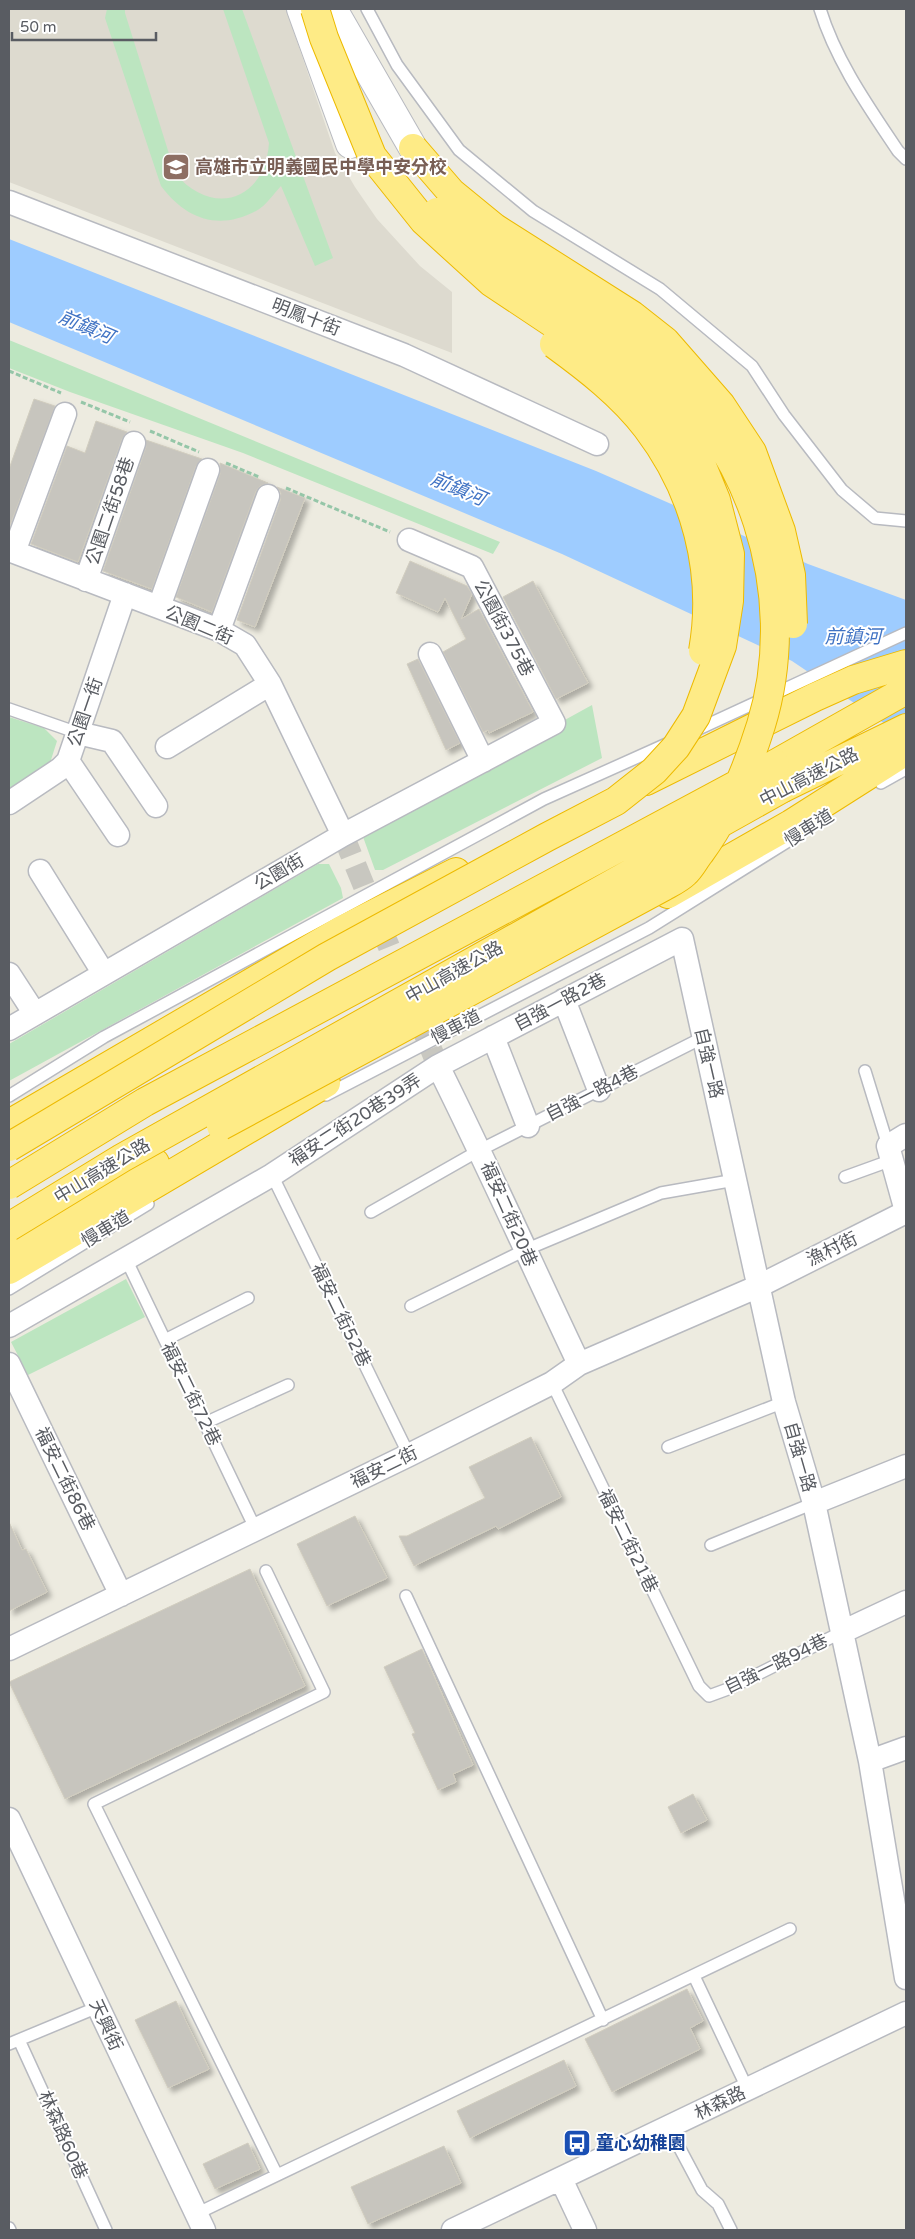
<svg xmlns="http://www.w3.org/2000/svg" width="915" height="2239" font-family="'Varela Round','Noto Sans TC',sans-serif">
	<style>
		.education { fill: #dddacf }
		.green { fill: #bce5c0 }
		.water { fill: #9eccff }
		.building { fill: #c7c5be; stroke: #d1cdbf; filter: url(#shadow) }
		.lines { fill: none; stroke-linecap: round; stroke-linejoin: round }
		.minor-tunnel { stroke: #c8c7c0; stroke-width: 22; stroke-dasharray: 22 11; stroke-linecap: butt }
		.service-casing { stroke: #b8bac0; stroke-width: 14 }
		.minor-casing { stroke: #b8bac0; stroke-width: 25 }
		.tertiary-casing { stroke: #b8bac0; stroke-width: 30 }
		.motorway-casing { stroke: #edba00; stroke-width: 30 }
		.path { stroke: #95c6a8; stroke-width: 3; stroke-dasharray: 5 2.5; stroke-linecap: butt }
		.service { stroke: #fff; stroke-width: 11 }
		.minor { stroke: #fff; stroke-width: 22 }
		.tertiary { stroke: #fff; stroke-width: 28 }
		.motorway { stroke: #feeb86; stroke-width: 28 }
		.motorway-bridge-casing { stroke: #edba00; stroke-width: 30; stroke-linecap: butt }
		.motorway-bridge { stroke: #feeb86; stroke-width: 28 }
		.labels { text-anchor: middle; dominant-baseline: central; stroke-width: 4; stroke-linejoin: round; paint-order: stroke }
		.education-label { font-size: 18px; font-weight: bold; fill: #785e54; stroke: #fff; text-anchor: start }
		.street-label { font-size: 18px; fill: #595c62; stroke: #fff }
		.transit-label { font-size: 18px; font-weight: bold; fill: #164399; stroke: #fff; text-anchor: start }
		.water-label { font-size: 19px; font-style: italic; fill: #4073c4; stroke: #fff }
	</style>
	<defs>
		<filter id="shadow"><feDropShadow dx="4.5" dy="4.5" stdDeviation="2.5" flood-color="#0004"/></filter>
	</defs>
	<rect width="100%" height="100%" fill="#edebe0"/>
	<path class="education" d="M9 9H286L335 153 355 187 377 219 420 266 452 292V353L9 182Z"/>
	<path class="green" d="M107 9H125V13L175 173C212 218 265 201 269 143L223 9H242L333 258 315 266 281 186C274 193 266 206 256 211 218 231 186 219 161 186L105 18Z
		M9 340 500 542 493 554 243 453 70 392 9 368Z
		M592 705 602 758 383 870H375L362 834 368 828Z
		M9 717 44 728 57 741 50 763 9 789Z
		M318 864H329L341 888 343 898 9 1081V1044Z
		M126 1279 145 1317 28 1375 11 1342Z"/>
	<path class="water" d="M9 239 596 471 808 564 906 600V738L792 661 562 554 9 322Z"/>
	<path class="building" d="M34 399 55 406 9 528V469Z
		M96 421 127 432 122 439 78 562 31 544 67 446 85 453Z
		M146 440 202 459 196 466 152 589 103 571 146 447Z
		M220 463 268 483 260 486 256 491 212 612 176 597 220 474Z
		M277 487 305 498 255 627 237 620 280 501 281 493Z
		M410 561 467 586 472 594 461 619 479 609 533 712 489 733 488 730 483 732 443 652 466 639 445 598 438 612 396 593Z
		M533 581 588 683 556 699 503 597Z
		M418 659 460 743 446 750 407 664Z
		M531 1437 561 1497 498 1529 496 1526 414 1566 399 1536H407L485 1498 469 1467Z
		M355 1516 387 1578 327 1606 297 1544Z
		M9 1522 22 1550 26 1549 47 1592 9 1611Z
		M250 1569 305 1686 65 1799 9 1682Z
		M422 1649 473 1765 453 1774 456 1782 438 1790 412 1734 415 1733 384 1667Z
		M693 1794 707 1820 681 1833 668 1807Z
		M687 1989 703 2021 690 2028 700 2049 612 2092 585 2039Z
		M176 2001 209 2069 168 2088 135 2020Z
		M564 2060 576 2086 470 2138 457 2111Z
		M248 2143 260 2169 215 2189 203 2164Z
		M444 2146 461 2183 368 2224 351 2187Z"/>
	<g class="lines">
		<path class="minor-tunnel" d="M343 835 438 1066"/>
		<g class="service-casing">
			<path id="service" d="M367 9 397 65 459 150 533 211 660 289 752 366 784 415 842 490 875 518 906 521
				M820 9C836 61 868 106 898 151L906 159
				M9 709 78 733
				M692 732 906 633
				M881 783 906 769
				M865 1071 889 1149
				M326 1095 649 928 793 838
				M9 1096 104 1037 544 799 669 743
				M272 1175 409 1455
				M845 1177 892 1160
				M371 1212 480 1150 704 1037
				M126 1259 256 1530
				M9 1289 148 1204
				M411 1306 525 1250 661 1193 735 1180
				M165 1340 248 1298
				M552 1383 699 1686 709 1696 728 1689 842 1632
				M205 1423 288 1385
				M668 1447 784 1402
				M711 1545 814 1503
				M266 1571 324 1692 94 1804 277 2175
				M406 1596 603 2020
				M694 1976 748 2090
				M19 2040 106 2230
				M9 2044 98 2007
				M669 2128 702 2190 718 2204 731 2230
				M196 2214 790 1929
				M9 2228 10 2230"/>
		</g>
		<g class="minor-casing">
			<path id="minor" d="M9 202 404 355 597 444
				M9 550 219 630 245 645 270 684 343 835
				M14 552 65 414
				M86 580 134 443
				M159 607 208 470
				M219 630 268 496
				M430 654 483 761
				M78 733 112 741 156 806
				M167 747 270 684
				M68 761 118 835
				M9 803 60 769 68 761 125 594
				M40 871 104 974
				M9 974 35 1014
				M564 1000 599 1090
				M9 1029 343 835 554 723 472 567 409 540
				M493 1037 528 1126
				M438 1066C487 1164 532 1265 579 1364
				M906 1135 888 1146 906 1211
				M9 1326 272 1175 438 1066 682 939 784 1402 814 1503 870 1761 906 1978
				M9 1364 121 1595
				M814 1503 906 1466
				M842 1632 906 1602
				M9 1649 409 1455 552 1383 579 1364 759 1286 906 1212
				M870 1761 906 1748
				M9 1819 204 2230
				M561 2179 585 2230
				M453 2230 906 2013"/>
		</g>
		<g class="tertiary-casing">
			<path id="tertiary" d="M301 9 350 144
				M333 9 413 148"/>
		</g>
		<g class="motorway-casing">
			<path id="motorway" d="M775 764 906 690
				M646 781 815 697 853 680 906 664
				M783 788 906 728
				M668 894 791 824 906 751
				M9 1124 340 931 456 872
				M9 1247 43 1225 155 1163
				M9 1270 326 1083"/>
		</g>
		<path class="path" d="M9 371 61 393
			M81 402 130 422
			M150 431 199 452
			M226 463 259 477
			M286 488 390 532"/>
		<use href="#service" class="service"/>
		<use href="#minor" class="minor"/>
		<use href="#tertiary" class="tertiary"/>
		<use href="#motorway" class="motorway"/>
		<g class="motorway-bridge-casing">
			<path id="motorway-bridge" d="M413 148 451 192 495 228 632 315 665 341 721 405 752 452 781 531 791 575 793 624
				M554 344C587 368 622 395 647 428 695 491 717 572 703 651
				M221 1126 663 887C670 883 679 879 685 873 691 868 695 859 700 853 728 815 747 770 761 725 802 592 750 440 642 354 628 344 613 335 599 326 566 303 532 280 499 258 478 244 455 230 437 212
				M9 1147 327 957 547 837 616 801 654 771 676 747 696 716 722 646 729 601 730 554 716 500 700 461 688 439 665 410 623 370 491 282 424 221 372 156 324 38 315 9
				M9 1185 145 1102 775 764
				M9 1227 122 1158 783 788"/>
		</g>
		<use href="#motorway-bridge" class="motorway-bridge"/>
	</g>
	<defs>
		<g id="school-square" transform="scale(1.4375)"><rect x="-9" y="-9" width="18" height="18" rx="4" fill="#8d6e63" stroke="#fff"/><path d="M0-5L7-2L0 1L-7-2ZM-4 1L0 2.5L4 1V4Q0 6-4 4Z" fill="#fff"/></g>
		<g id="bus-square" transform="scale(1.4375)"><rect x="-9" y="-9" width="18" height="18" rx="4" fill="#1a4fb4" stroke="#fff"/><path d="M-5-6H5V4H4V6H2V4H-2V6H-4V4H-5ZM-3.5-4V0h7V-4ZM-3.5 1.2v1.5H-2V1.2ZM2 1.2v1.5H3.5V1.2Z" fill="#fff"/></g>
	</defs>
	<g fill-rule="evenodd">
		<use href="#school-square" x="176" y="167"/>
		<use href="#bus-square" x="577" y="2143"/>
	</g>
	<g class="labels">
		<g class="education-label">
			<text x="195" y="167">高雄市立明義國民中學中安分校</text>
		</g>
		<g class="street-label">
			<text transform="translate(306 317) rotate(21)">明鳳十街</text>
			<text transform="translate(110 511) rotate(-71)">公園二街58巷</text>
			<text transform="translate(199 625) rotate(23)">公園二街</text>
			<text transform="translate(504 628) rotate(62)">公園街375巷</text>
			<text transform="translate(85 712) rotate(-71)">公園一街</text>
			<text transform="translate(809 777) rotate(-27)">中山高速公路</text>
			<text transform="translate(809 828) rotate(-32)">慢車道</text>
			<text transform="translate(279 872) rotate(-30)">公園街</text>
			<text transform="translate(454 972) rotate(-29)">中山高速公路</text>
			<text transform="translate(560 1002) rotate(-28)">自強一路2巷</text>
			<text transform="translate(456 1027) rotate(-27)">慢車道</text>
			<text transform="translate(709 1063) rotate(77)">自強一路</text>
			<text transform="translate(592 1093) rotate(-27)">自強一路4巷</text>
			<text transform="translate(355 1120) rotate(-33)">福安二街20巷39弄</text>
			<text transform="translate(102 1171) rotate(-31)">中山高速公路</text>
			<text transform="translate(509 1214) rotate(66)">福安二街20巷</text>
			<text transform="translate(106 1229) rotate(-31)">慢車道</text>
			<text transform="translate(832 1249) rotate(-26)">漁村街</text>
			<text transform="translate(341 1315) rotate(64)">福安二街52巷</text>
			<text transform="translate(191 1394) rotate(64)">福安二街72巷</text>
			<text transform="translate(800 1457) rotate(74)">自強一路</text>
			<text transform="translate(384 1467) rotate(-26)">福安二街</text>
			<text transform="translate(65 1479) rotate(64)">福安二街86巷</text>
			<text transform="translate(628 1541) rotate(64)">福安二街21巷</text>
			<text transform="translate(776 1664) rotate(-26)">自強一路94巷</text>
			<text transform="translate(106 2025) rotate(65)">天興街</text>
			<text transform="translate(720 2103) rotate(-26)">林森路</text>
			<text transform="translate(63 2135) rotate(66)">林森路60巷</text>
		</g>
		<g class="transit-label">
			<text x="596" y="2143">童心幼稚園</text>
		</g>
		<g class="water-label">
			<text transform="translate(86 327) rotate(23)">前鎮河</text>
			<text transform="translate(458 489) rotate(23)">前鎮河</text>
			<text x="853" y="637">前鎮河</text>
		</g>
	</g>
	<rect width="915" height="2239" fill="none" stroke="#595c62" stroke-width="20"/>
	<path d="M12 32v8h144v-8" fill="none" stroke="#595c62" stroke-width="2.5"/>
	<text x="20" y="32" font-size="15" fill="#595c62" stroke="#ffffff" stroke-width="4" paint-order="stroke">50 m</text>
</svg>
